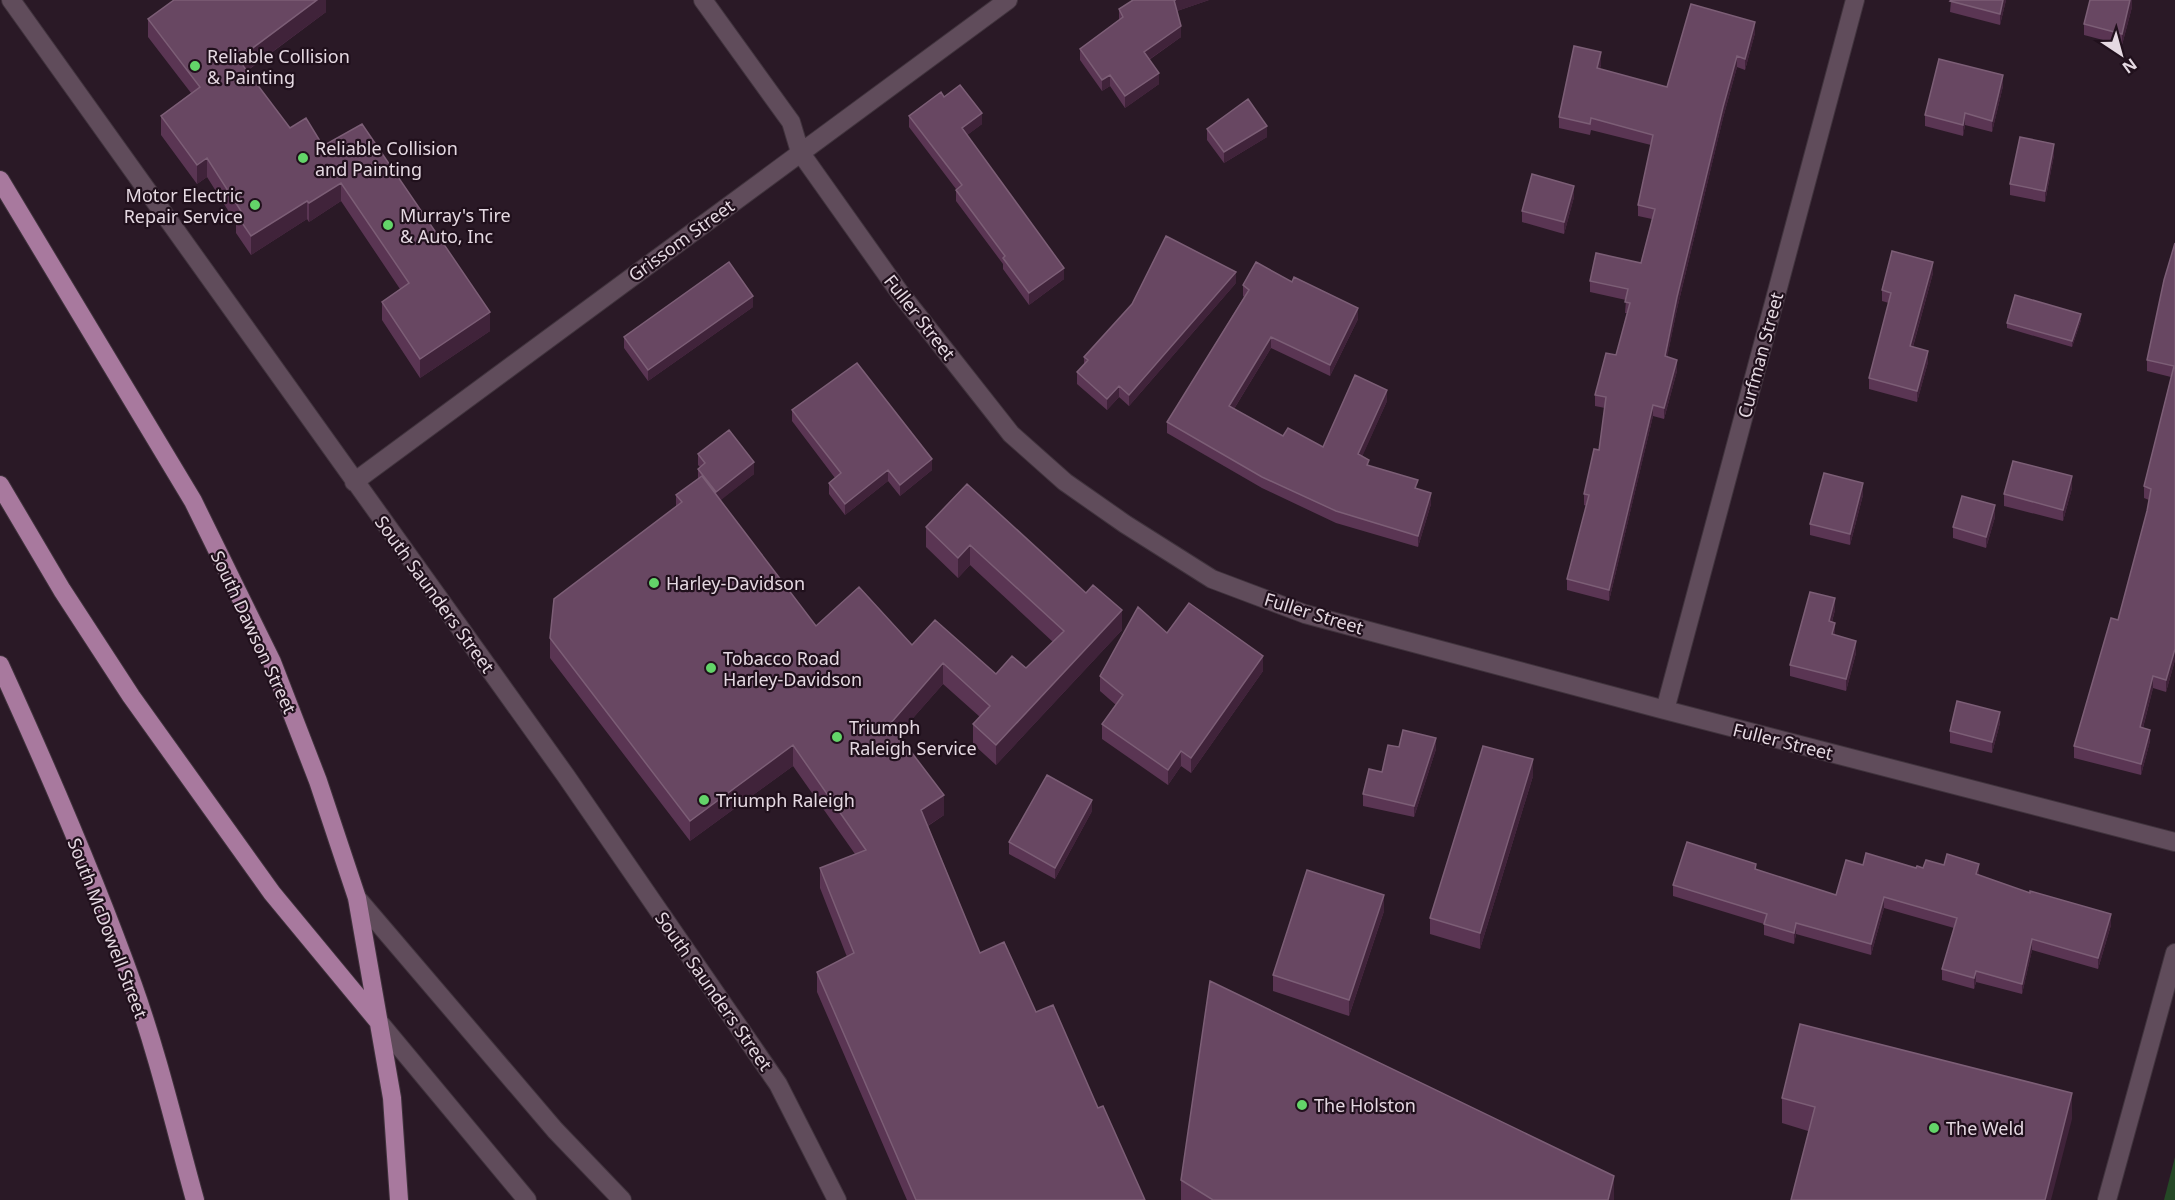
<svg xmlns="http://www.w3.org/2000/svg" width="2175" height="1200" font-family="'Noto Sans',sans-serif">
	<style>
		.green { fill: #254826 }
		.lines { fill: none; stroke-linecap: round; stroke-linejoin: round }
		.street-casing { stroke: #40333d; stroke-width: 20 }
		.secondary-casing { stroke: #40333d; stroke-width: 20 }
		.primary-casing { stroke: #40333d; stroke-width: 20 }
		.street { stroke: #604c5b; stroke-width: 18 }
		.secondary { stroke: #604c5b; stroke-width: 18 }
		.primary { stroke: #a8799e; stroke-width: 18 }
		.wall { fill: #5a3553 }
		.shaded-wall { fill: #40233a }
		.building { fill: #684762; stroke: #7c5e76; stroke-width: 1.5 }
		.poi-dot { fill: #63d469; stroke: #20101c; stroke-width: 2 }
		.labels { text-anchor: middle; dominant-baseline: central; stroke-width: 4.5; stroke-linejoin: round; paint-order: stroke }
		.poi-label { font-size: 18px; fill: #e5d9e2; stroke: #20101c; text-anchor: start }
		.street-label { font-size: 18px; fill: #e5d9e2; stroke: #20101c }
	</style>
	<rect width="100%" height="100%" fill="#2a1926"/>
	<path class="green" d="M2175 1157V1200H2164Z"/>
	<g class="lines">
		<g class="street-casing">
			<path id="street" d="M11 0 566 776 778 1084 837 1200
				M703 0 791 122 800 152 900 293 1011 434 1065 482 1125 524 1212 579 1305 614 1665 710 2175 842
				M354 482 1008 0
				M1665 710 1855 0"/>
		</g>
		<g class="secondary-casing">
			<path id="secondary" d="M357 898 555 1130 622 1200
				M379 1022 527 1200
				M2107 1200 2175 953"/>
		</g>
		<g class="primary-casing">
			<path id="primary" d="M0 180 193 501 272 662 318 781 357 898 392 1098 399 1200
				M0 485 62 590 131 696 272 893 377 1020
				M0 665C48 770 94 876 133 985 158 1055 175 1128 195 1200"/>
		</g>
		<use href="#street" class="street"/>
		<use href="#secondary" class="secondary"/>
		<use href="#primary" class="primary"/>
	</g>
	<path class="wall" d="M326 0V12L247 71 290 128 323 146 490 331 420 378 382 320V302L400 289 341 201 309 222 307 219 251 255 236 233V223L207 177 197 184 161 135V116L191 93 148 37V19Z
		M1133 0H1209L1177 11 1181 37 1149 60 1159 84 1125 108 1110 86 1102 91 1080 60V49L1119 20V9Z
		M1951 0H2006L2000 25 1950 12Z
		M2132 0V7L2122 45 2084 35V24Z
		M1755 33 1745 70 1737 67 1723 118 1677 309 1667 357 1677 371 1664 419 1653 416 1609 601 1567 590V579L1587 506 1584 505V494L1599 450 1605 408 1595 406V395L1616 355 1627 313H1625L1626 300 1590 292V281L1641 263 1652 219 1638 216V205L1651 145 1591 130 1590 135 1559 128V117L1601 64 1600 69 1667 87Z
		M2003 86 1992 132 1965 125 1963 136 1925 126V115Z
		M944 97 982 124 967 135 1064 279 1029 305 1003 269V264L956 201V189L909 127V116Z
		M1207 129 1267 137 1224 163 1207 140Z
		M2054 155 2045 202 2010 195V184Z
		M1574 197 1564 234 1522 222V211Z
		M2175 243V660L2166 692 2153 688 2143 728 2150 741 2141 775 2074 758V746L2118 620 2147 511 2149 500 2144 498V486L2171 377 2147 371V360Z
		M1933 273 1913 347 1928 362 1917 402 1869 389V378L1889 303 1882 301V290Z
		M1236 283 1129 406 1119 397 1107 410 1077 384V372L1084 364V357Z
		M1243 285 1358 319 1330 376 1271 348 1234 409 1283 436 1323 447 1387 401 1362 456 1369 466 1418 489 1431 504 1418 547 1336 523 1262 488 1167 433V422L1244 297 1243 296Z
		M753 307 648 381 624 348V337Z
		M2081 320 2072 347 2007 328V323Z
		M792 410 932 470 900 496 888 481 845 515 829 494V483L835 478 792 421Z
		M698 454 754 474 720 500 816 626 912 645 996 674 1026 668 1053 642 970 565 958 578 926 547V527L967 484 1122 630 996 765 973 744V724L980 717 943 684 898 735 944 815 928 826 980 953 1036 1012 1098 1108 1145 1200H907L817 992V972L847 957 820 888V868L855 854 793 766 690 841 550 658V638L676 506V495L698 479V469L700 467 698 465Z
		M2072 488 2063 521 2004 506V494Z
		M1863 495 1850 545 1810 535V524Z
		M1995 517 1986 548 1953 538V527Z
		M1835 610 1832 622 1834 635 1856 653 1846 691 1790 676V665Z
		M1167 633 1263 671 1191 773 1181 766 1168 785 1102 739V724L1116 705 1100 691V676Z
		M2000 723 1992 753 1950 743V731Z
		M1399 747 1436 749 1414 817 1363 806V794L1382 772Z
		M1533 776 1480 949 1430 934V918Z
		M1092 811 1055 879 1009 854V842Z
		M1863 865 1923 868 1979 875 2111 925 2098 969 2032 950 2022 994 1976 982 1974 989 1942 980V969L1954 928 1884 908 1871 955 1796 934 1794 944 1764 935V924L1673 896V885L1756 870 1836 895Z
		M1384 911 1349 1016 1273 991V975Z
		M1782 1098 2072 1119 1808 1131 1782 1123Z
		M1181 1180 1614 1200H1181Z"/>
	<path class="shaded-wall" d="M317 0H326V12L238 77V59Z
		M1174 0H1209L1174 12Z
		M2003 0H2006L2000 25V14Z
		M2130 0H2132V7L2122 45V34Z
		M1755 22V33L1745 70V59Z
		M1181 26V37L1144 63V52Z
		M1601 52V64L1597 80V68Z
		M1737 56V67L1723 118 1677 309 1665 368V356L1677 297 1723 107Z
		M1159 73V84L1125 108V96Z
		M1110 75V86L1102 91V80Z
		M2003 75V86L1992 132V121Z
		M982 113V124L962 139V128Z
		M1965 113V125L1963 136V125Z
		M1267 126V137L1224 163V152Z
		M2054 144V155L2045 202V191Z
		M207 158V177L197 184V165Z
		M341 183V201L309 222V203Z
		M1574 186V197L1564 234V222Z
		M307 201V219L251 255V236Z
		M1933 262V273L1910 357V346Z
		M1064 268V279L1029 305V293Z
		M1236 272V283L1129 406V395Z
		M753 296V307L648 381V370Z
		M1358 308V319L1330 376V365Z
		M490 312V331L420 378V359Z
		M2081 314V320L2072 347V341Z
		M1271 337V348L1229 417V406Z
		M1928 351V362L1917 402V391Z
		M1677 360V371L1664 419V408Z
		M1119 386V397L1107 410V399Z
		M1387 390V401L1358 466V454Z
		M1653 405V416L1609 601V590Z
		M932 459V470L900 496V485Z
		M754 462V474L716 504V492Z
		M888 470V481L845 515V504Z
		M2072 476V488L2063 521V510Z
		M1863 483V495L1850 545V534Z
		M1431 493V504L1418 547V536Z
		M1995 505V517L1986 548V537Z
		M970 545V565L958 578V558Z
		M1835 598V610L1829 632V621Z
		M1122 610V630L996 765V745Z
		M1835 623V634L1832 645V634Z
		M1856 641V653L1846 691V679Z
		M2175 649V660L2166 692V680Z
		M1263 656V671L1191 773V758Z
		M943 663V684L890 744V724Z
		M2153 676V688L2140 739V727Z
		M2000 712V723L1992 753V742Z
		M2150 730V741L2141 775V764Z
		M1436 738V749L1414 817V806Z
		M793 745V766L690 841V821Z
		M1181 751V766L1168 785V770Z
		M1533 759V776L1480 949V933Z
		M944 795V815L921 830V810Z
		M1092 800V811L1055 879V868Z
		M1979 864V875L1976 874Z
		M1384 895V911L1349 1016V1000Z
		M1884 897V908L1871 955V944Z
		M2111 914V925L2098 969V958Z
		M1796 923V934L1794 944V933Z
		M2032 939V950L2022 994V984Z
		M1976 971V982L1974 989V978Z
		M2072 1093V1119L2051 1200H2045Z
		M1614 1176V1200H1608Z"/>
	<path class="building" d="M174 0H317L238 59 290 128 306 118 323 146 362 124 490 312 420 359 382 302 409 283 341 183 309 203 307 201 251 236 236 214 241 211 207 158 197 165 161 116 200 87 148 19Z
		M1133 0H1176H1174L1181 26 1144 52 1159 73 1125 96 1110 75 1102 80 1080 49 1123 17 1119 9Z
		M1951 0H2003L2000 14 1950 1Z
		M2090 0H2130L2122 34 2084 24Z
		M1691 4 1755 22 1745 59 1737 56 1723 107 1677 297 1665 356 1677 360 1664 408 1653 405 1609 590 1567 579 1589 495 1584 494 1594 449 1599 450 1606 397 1595 395 1606 353 1616 355 1630 303 1625 302 1628 289 1590 281 1596 253 1641 263 1655 209 1638 205 1653 135 1591 118 1590 124 1559 117 1574 46 1601 52 1597 68 1667 87Z
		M1939 59 2003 75 1992 121 1965 113 1963 125 1925 115Z
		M960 85 982 113 962 128 1064 268 1029 293 1003 258 1005 256 956 190 962 185 909 116 941 92 944 97Z
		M1248 99 1267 126 1224 152 1207 129Z
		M2020 137 2054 144 2045 191 2010 184Z
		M1532 174 1574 186 1564 222 1522 211Z
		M1166 236 1236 272 1129 395 1119 386 1107 399 1077 372 1088 360 1084 357 1132 304Z
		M2175 243V649L2166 680 2153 676 2140 727 2150 730 2141 764 2074 746 2111 618 2118 620 2147 511 2151 489 2144 486 2174 366 2147 360 2164 280Z
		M1892 251 1933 262 1910 346 1928 351 1917 391 1869 378 1891 293 1882 290Z
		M729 262 753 296 648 370 624 337Z
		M1256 262 1292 282 1294 277 1358 308 1330 365 1271 337 1229 406 1283 436 1288 428 1323 447 1355 375 1387 390 1358 454 1369 460 1367 465 1418 480 1415 488 1431 493 1418 536 1336 511 1262 477 1167 422 1249 290 1243 285Z
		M2015 295 2081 314 2072 341 2007 323Z
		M857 363 932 459 900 485 888 470 845 504 829 483 841 473 792 410Z
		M729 430 754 462 716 492 698 469 705 463 698 454Z
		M2013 461 2072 476 2063 510 2004 494Z
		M1824 473 1863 483 1850 534 1810 524Z
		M702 476 816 626 859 587 912 645 935 620 996 674 1012 656 1026 668 1064 631 970 545 958 558 926 527 967 484 1086 593 1093 585 1122 610 996 745 973 724 990 706 943 663 890 724 944 795 921 810 980 953 1004 942 1036 1012 1053 1005 1098 1108 1103 1106 1145 1200H916L817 972 854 953 820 868 866 850 793 745 690 821 550 638 554 599 682 502 676 495Z
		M1962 496 1995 505 1986 537 1953 527Z
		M1810 592 1835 598 1829 621 1835 623 1832 634 1856 641 1846 679 1790 665Z
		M1189 603 1263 656 1191 758 1181 751 1168 770 1102 724 1123 695 1100 676 1138 607 1167 633Z
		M1957 701 2000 712 1992 742 1950 731Z
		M1403 730 1436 738 1414 806 1363 794 1369 769 1382 772 1388 745 1399 747Z
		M1483 746 1533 759 1480 933 1430 918Z
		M1047 775 1092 800 1055 868 1009 842Z
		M1687 842 1756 864 1755 869 1836 895 1846 860 1863 865 1866 853 1916 868 1917 866 1923 868 1926 860 1944 865 1947 854 1979 864 1976 874 2030 893V891L2111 914 2098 958 2032 939 2022 984 1976 971 1974 978 1942 969 1957 918 1884 897 1871 944 1796 923 1794 933 1764 924 1767 914 1673 885Z
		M1307 870 1384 895 1349 1000 1273 975Z
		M1210 981 1614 1176 1608 1200H1213L1181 1180Z
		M1800 1024 2072 1093 2045 1200H1791L1815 1107 1782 1098Z"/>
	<g class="poi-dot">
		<circle cx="195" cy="66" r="6"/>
		<circle cx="303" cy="158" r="6"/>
		<circle cx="255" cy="205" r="6"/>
		<circle cx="388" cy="225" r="6"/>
		<circle cx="654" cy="583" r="6"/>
		<circle cx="711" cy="668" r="6"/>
		<circle cx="837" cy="737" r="6"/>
		<circle cx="704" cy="800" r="6"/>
		<circle cx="1302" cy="1105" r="6"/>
		<circle cx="1934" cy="1128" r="6"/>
	</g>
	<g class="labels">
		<g class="poi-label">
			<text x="207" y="56">Reliable Collision<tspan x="207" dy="21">&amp; Painting</tspan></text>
			<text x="315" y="148">Reliable Collision<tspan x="315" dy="21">and Painting</tspan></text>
			<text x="243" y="195" text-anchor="end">Motor Electric<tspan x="243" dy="21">Repair Service</tspan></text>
			<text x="400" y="215">Murray's Tire<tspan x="400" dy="21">&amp; Auto, Inc</tspan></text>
			<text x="666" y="583">Harley-Davidson</text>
			<text x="723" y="658">Tobacco Road<tspan x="723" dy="21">Harley-Davidson</tspan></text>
			<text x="849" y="727">Triumph<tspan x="849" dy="21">Raleigh Service</tspan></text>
			<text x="716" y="800">Triumph Raleigh</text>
			<text x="1314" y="1105">The Holston</text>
			<text x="1946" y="1128">The Weld</text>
		</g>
		<g class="street-label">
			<text transform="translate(681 240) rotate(-36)">Grissom Street</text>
			<text transform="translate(920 317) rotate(52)">Fuller Street</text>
			<text transform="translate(1760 355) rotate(-75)">Curfman Street</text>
			<text transform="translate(435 594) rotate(54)">South Saunders Street</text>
			<text transform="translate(1314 613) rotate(17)">Fuller Street</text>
			<text transform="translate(254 632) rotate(65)">South Dawson Street</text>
			<text transform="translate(1783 741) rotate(14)">Fuller Street</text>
			<text transform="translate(108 928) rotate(69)">South McDowell Street</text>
			<text transform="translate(714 991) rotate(55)">South Saunders Street</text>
		</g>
	</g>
	<g transform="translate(2121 54) rotate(144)" stroke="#20101c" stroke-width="4.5" paint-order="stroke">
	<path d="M0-4.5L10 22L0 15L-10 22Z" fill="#e5d9e2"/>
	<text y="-9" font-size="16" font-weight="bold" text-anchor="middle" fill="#e5d9e2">N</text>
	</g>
</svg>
